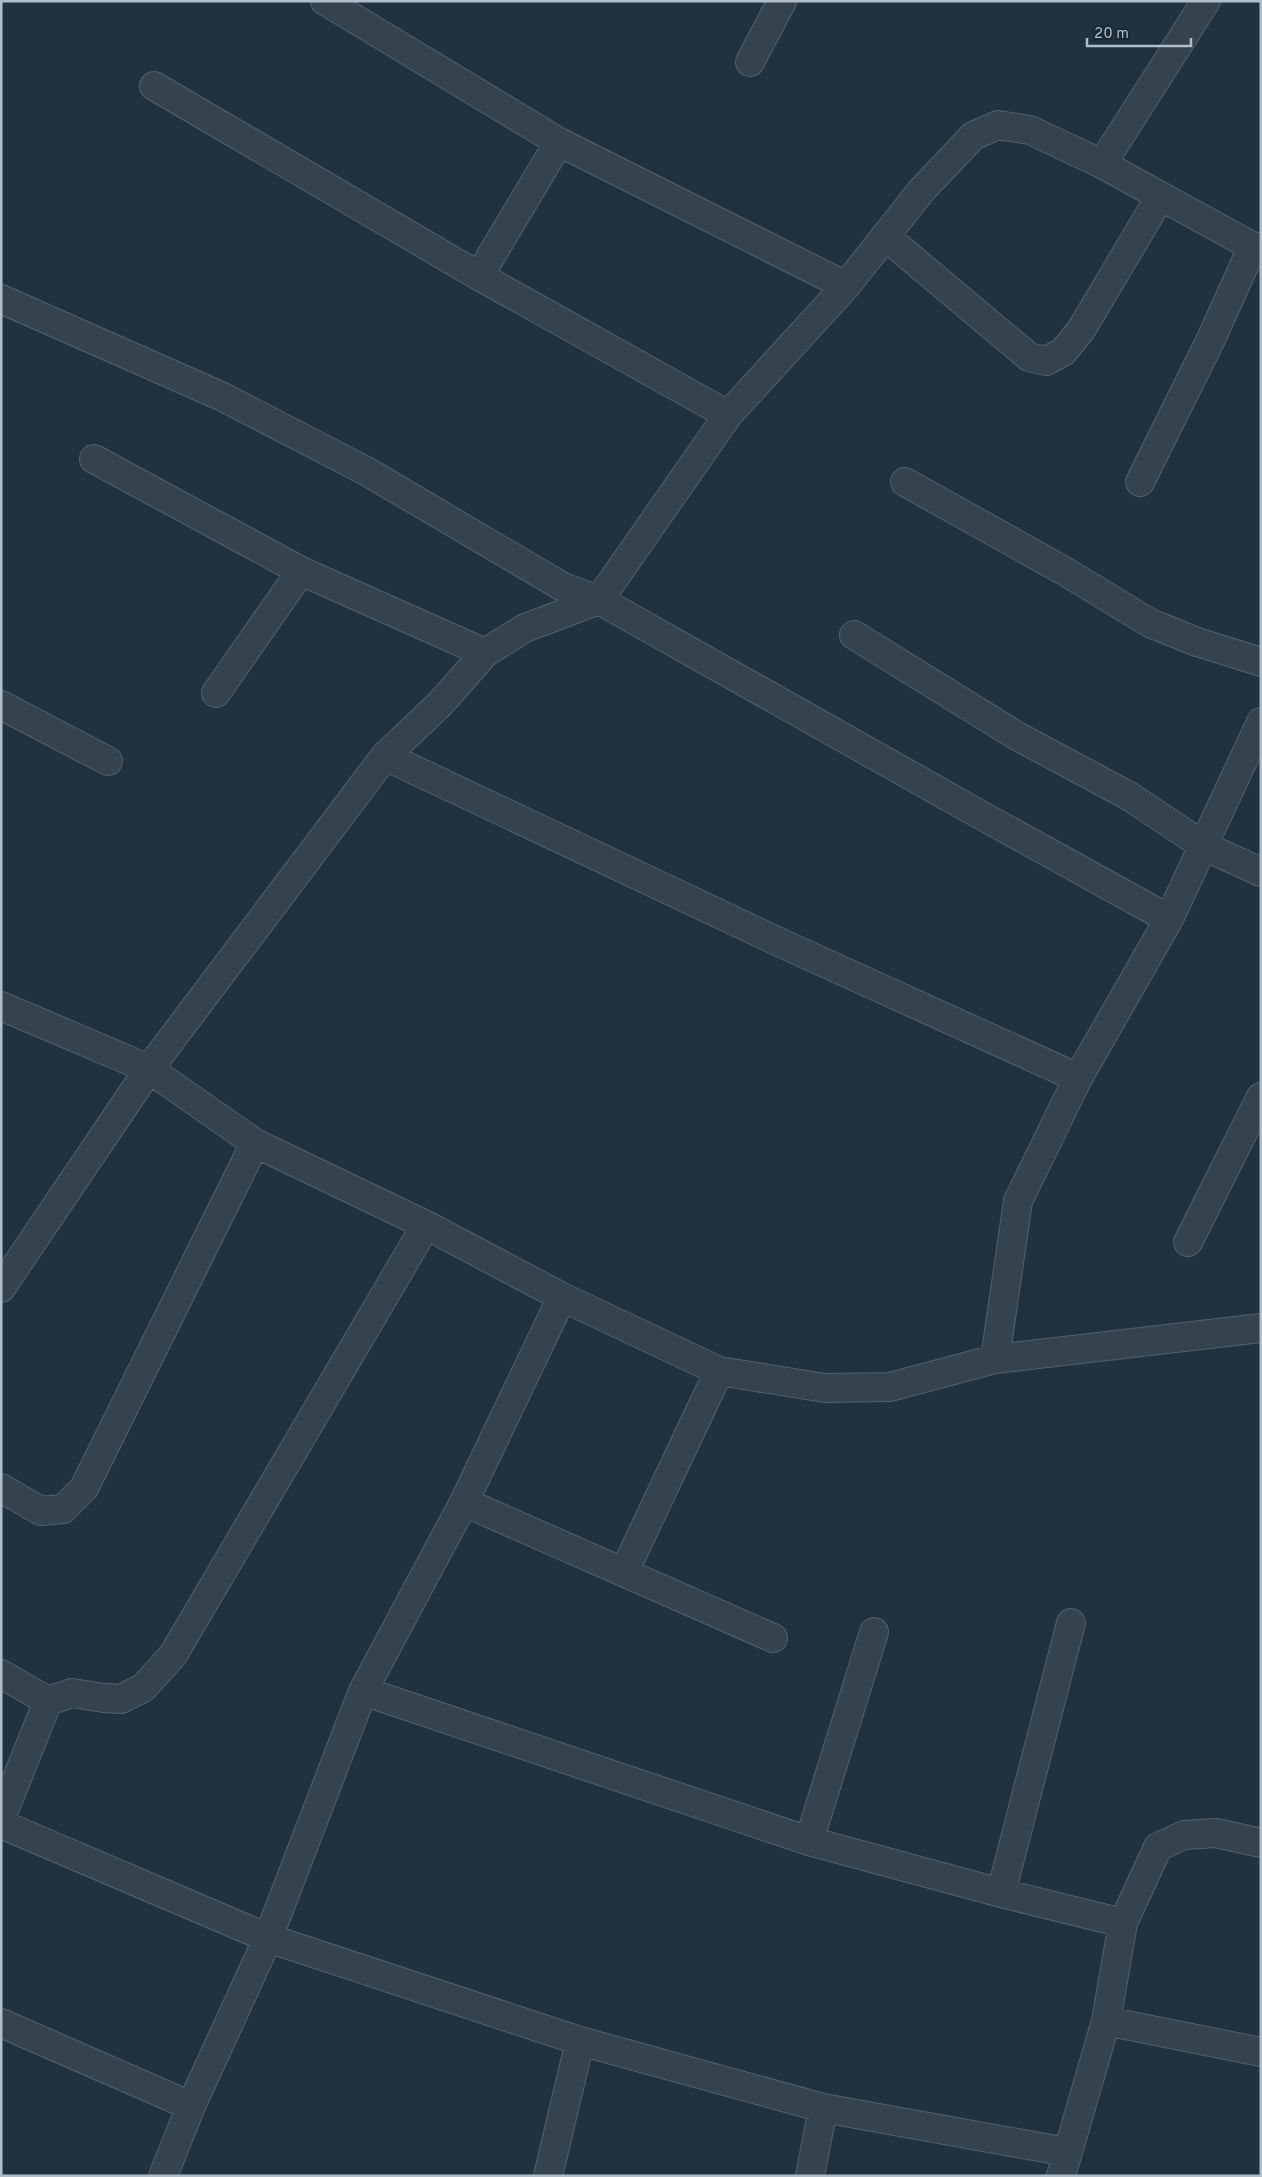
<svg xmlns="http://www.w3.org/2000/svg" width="1262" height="2177" font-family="Overpass,sans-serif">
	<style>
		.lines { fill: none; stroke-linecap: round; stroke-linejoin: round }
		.street-casing { stroke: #53616c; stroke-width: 30 }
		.street { stroke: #35434e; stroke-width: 28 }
	</style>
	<rect width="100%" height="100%" fill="#21323e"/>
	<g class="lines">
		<g class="street-casing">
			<path id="street" d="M325 1 559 142 846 286
				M1206 1 1102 164 1261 251
				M750 62 782 1
				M154 86 479 276 728 415
				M885 236 1029 357 1046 361 1063 352 1081 330 1160 197
				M479 276 559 142
				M1 299 223 397 366 471 563 587 599 600 970 809 1169 919
				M94 459 301 571 485 653
				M905 482 1066 572 1150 623 1197 642 1261 662
				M1140 482 1211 339 1253 246
				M854 635 1017 736 1129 796 1204 846 1261 872
				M216 693 301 571
				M1 705 108 761
				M385 756 781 943 1078 1078
				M1 1006 149 1069 255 1143 426 1225 562 1297 719 1371 825 1388 890 1387 995 1359 1261 1328
				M1188 1242 1261 1097
				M1 1288 149 1069 385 756 439 705 485 653 525 628 599 600 728 415 846 286 921 191 973 136 998 125 1030 130 1102 164
				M995 1359 1018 1201 1078 1078 1169 919 1261 722
				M1 1488 41 1511 63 1509 84 1488 255 1143
				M464 1502 773 1638
				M624 1572 719 1371
				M1 1674 48 1701
				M363 1691 809 1841 1001 1893 1123 1923
				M1 1818 48 1701 72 1693 104 1698 121 1699 143 1688 173 1655 426 1225
				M1 1824 268 1938 580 2041 823 2108 1067 2152
				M809 1841 874 1632
				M1001 1893 1071 1623
				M1106 2021 1261 2052
				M1 2023 191 2106
				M163 2176 191 2106 268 1938 363 1691 464 1502 562 1297
				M548 2176 580 2041
				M810 2176 823 2108
				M1061 2176 1106 2021 1123 1923 1158 1847 1184 1835 1216 1833 1261 1843"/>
		</g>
		<use href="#street" class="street"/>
	</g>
	<rect width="1262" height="2177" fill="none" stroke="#b0bec9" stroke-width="5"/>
	<path d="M1087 38v8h104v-8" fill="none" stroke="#b0bec9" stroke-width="2.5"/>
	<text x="1094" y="38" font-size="15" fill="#b0bec9" stroke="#1a2833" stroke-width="4" paint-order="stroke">20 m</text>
</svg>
